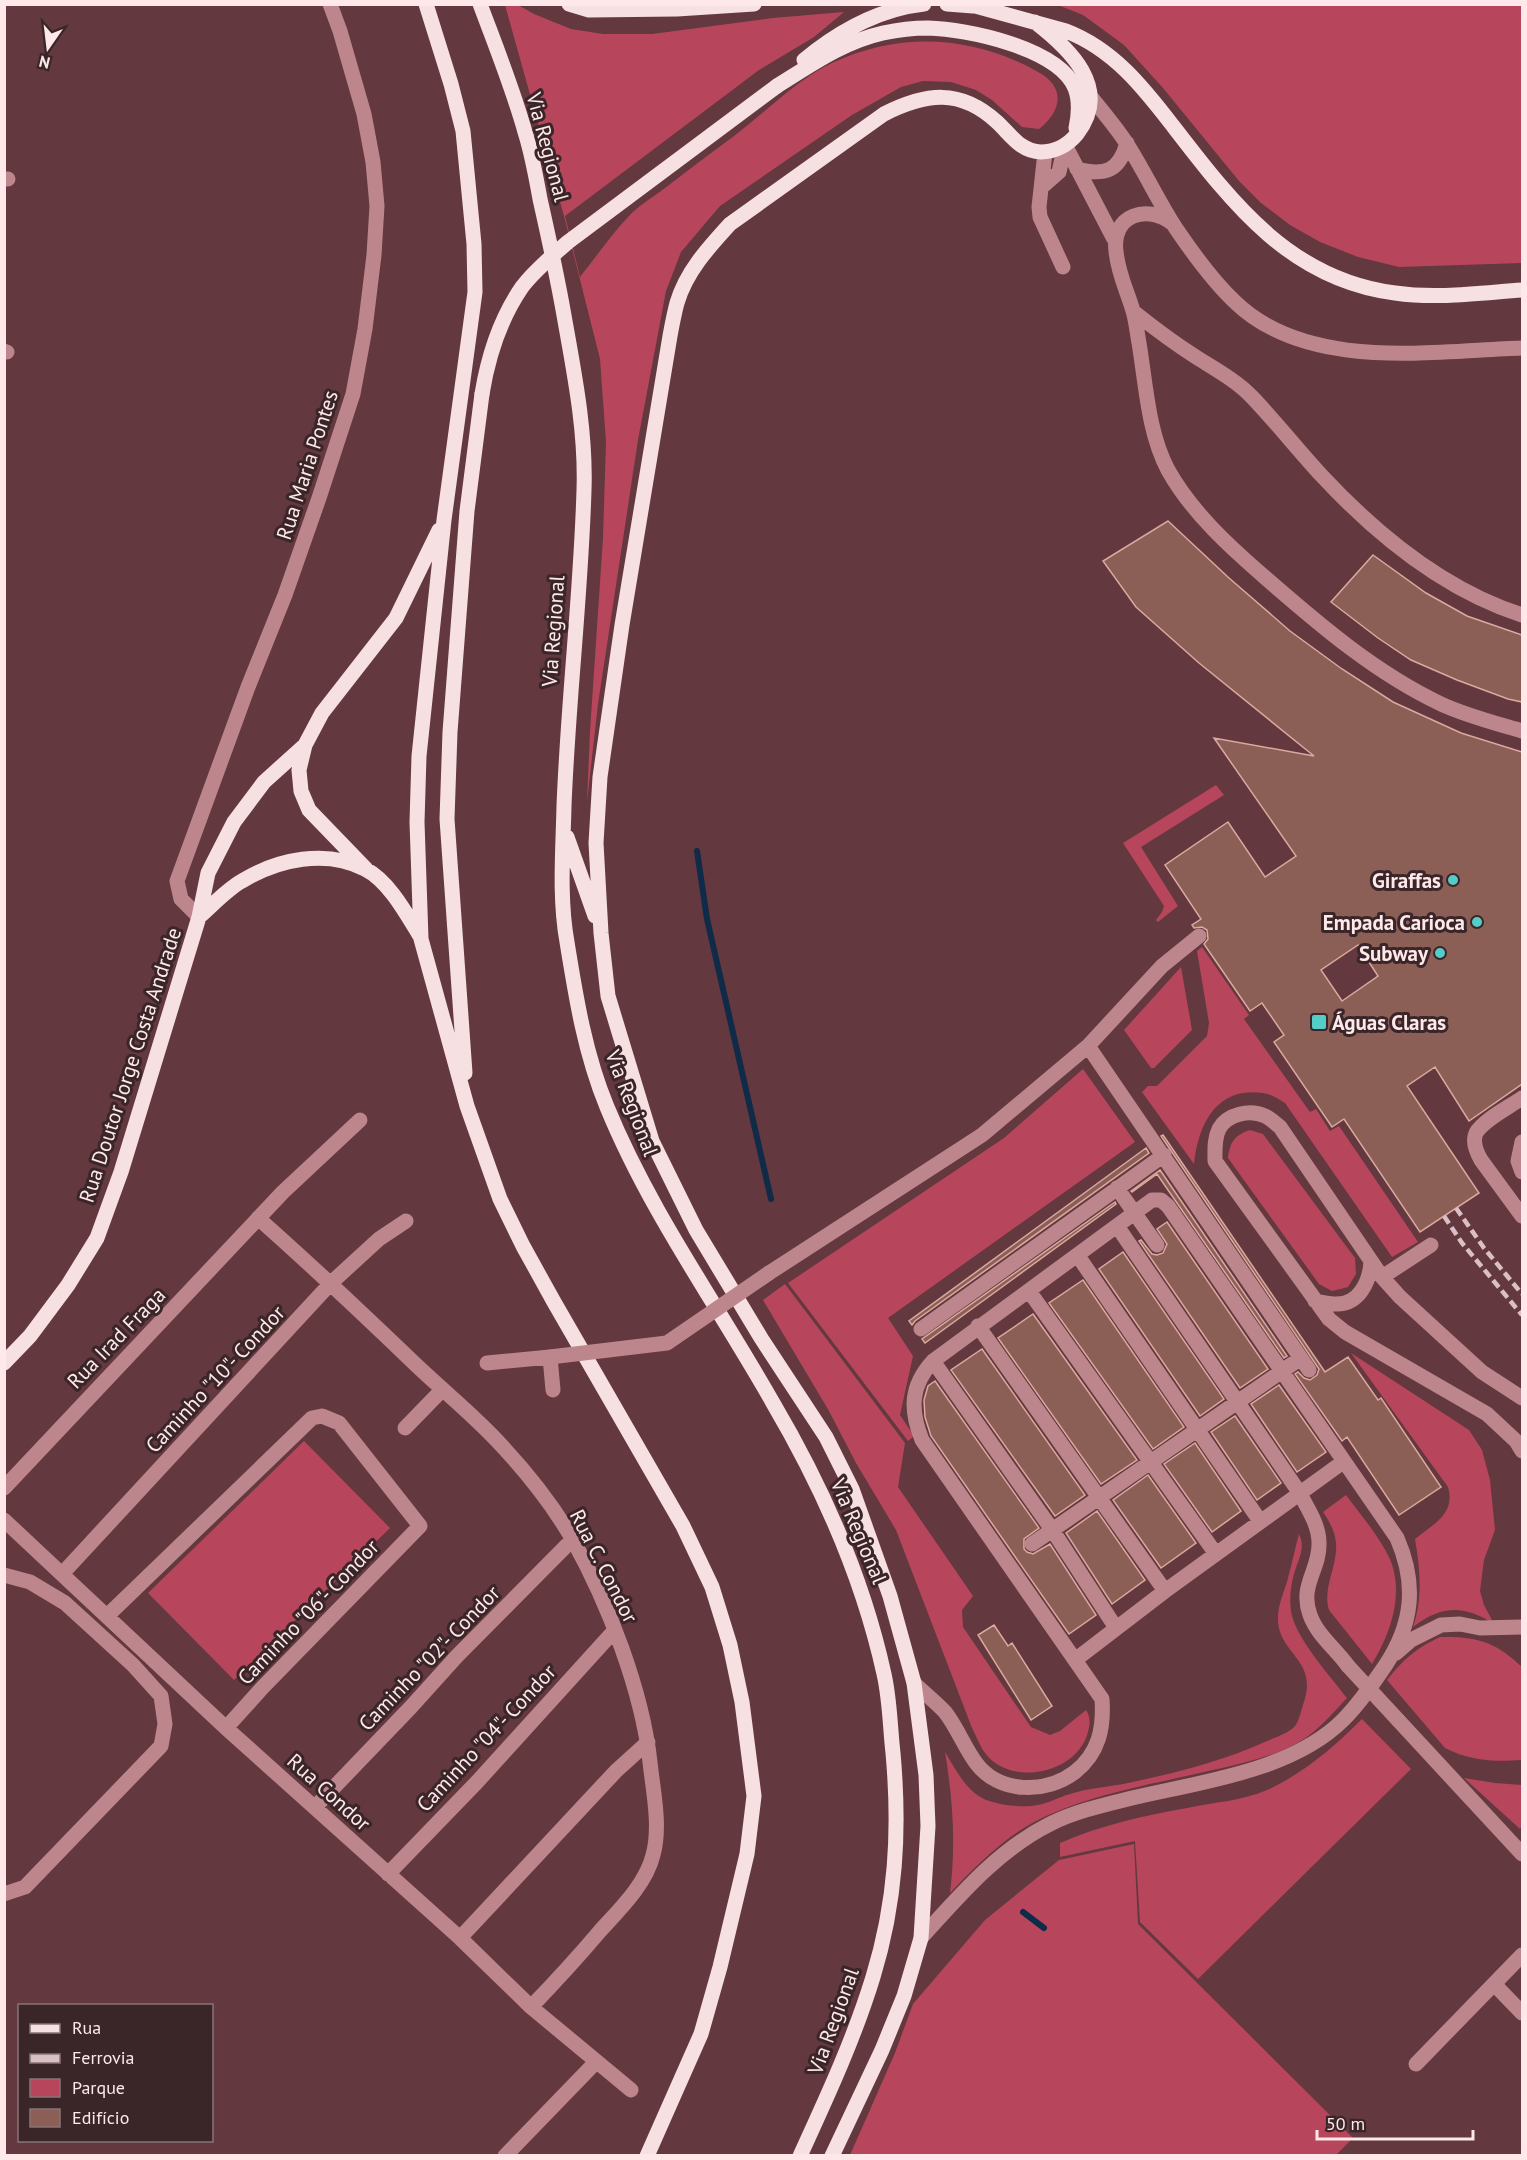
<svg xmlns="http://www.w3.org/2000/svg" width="1527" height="2160" font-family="'PT Sans',sans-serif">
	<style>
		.green { fill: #b7465c }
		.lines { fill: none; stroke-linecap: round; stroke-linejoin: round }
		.stream { stroke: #102b47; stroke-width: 6 }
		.building { fill: #8c5f56; stroke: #dba99f; stroke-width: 1.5; fill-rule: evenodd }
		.minor { stroke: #bd868d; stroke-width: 15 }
		.major { stroke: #f7e0e2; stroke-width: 15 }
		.rail { stroke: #dbc0c3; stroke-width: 4.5; stroke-dasharray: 9 4.5; stroke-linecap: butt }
		.minor-bridge { stroke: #bd868d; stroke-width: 15 }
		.major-bridge { stroke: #f7e0e2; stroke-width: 15 }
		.poi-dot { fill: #54cdc8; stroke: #3a2629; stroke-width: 2 }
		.labels { text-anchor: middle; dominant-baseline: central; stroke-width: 6; stroke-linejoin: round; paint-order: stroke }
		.street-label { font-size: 21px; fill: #fee8ea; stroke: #3a2629 }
		.poi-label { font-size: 21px; font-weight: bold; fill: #fee8ea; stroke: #3a2629; text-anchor: end }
	</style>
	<rect width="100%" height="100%" fill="#63383e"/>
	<path class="green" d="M505 5H518L534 14 571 29 603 34H652L773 18 844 12 814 37 759 70 565 216 580 277C596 257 611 235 629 216 637 207 650 199 661 191 685 173 709 154 734 136 766 112 796 80 832 63 900 31 973 35 1038 72 1066 87 1062 111 1039 129L1022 127 992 100 976 90 951 82 923 81 901 87 852 115 720 206 681 252 666 291 638 440 598 704 587 802 590 731 603 538 606 442 600 359 564 216Z
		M1058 5H1522V263L1399 267 1358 257 1320 242 1290 225 1261 203 1239 181 1163 88 1124 45 1083 15Z
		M1216 785 1224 795 1141 847 1178 906 1158 922 1156 920 1162 912 1164 906 1123 843Z
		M1202 947 1249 1015 1244 1019 1310 1112 1316 1109 1330 1131 1339 1126 1418 1242 1392 1257 1285 1103C1278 1099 1271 1094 1263 1093 1216 1086 1198 1125 1194 1164L1142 1092 1148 1086H1157L1207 1036 1209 1023 1197 951Z
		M1181 967 1192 1030 1154 1068H1151L1124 1030Z
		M1083 1069 1135 1142 888 1318 913 1356 900 1415 914 1436 908 1441 788 1283 1004 1138Z
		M1250 1130 1263 1134 1355 1258 1356 1274 1348 1287 1332 1291 1319 1284 1228 1158C1230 1143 1234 1135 1250 1130Z
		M785 1284 905 1443 898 1487 973 1596 962 1610 963 1627 1031 1727 1050 1735 1060 1731 1086 1710C1091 1718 1090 1724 1088 1732 1078 1773 1011 1788 985 1753 980 1746 976 1736 972 1728L896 1530 856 1463 829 1411 763 1300Z
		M1351 1353 1469 1430 1482 1450 1490 1480 1495 1530 1484 1560 1480 1591 1484 1605 1494 1624C1464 1605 1442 1605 1413 1627 1423 1598 1420 1569 1415 1539 1433 1524 1456 1514 1448 1487Z
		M304 1441 390 1528 234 1680 148 1593Z
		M1346 1495C1361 1515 1378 1535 1389 1557 1405 1592 1391 1633 1372 1664L1329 1610C1322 1588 1338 1566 1336 1543 1335 1531 1329 1521 1323 1512Z
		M1299 1534C1306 1548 1298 1560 1294 1574 1290 1587 1289 1604 1292 1616 1299 1642 1331 1677 1347 1698 1334 1712 1320 1728 1304 1739 1277 1756 1244 1763 1213 1770 1154 1784 1093 1793 1038 1820 1004 1837 976 1866 950 1893 956 1845 953 1800 945 1752 956 1770 966 1791 986 1800 1000 1805 1017 1807 1031 1806 1046 1805 1056 1798 1070 1794 1088 1788 1109 1787 1128 1783 1176 1773 1223 1761 1267 1741 1276 1737 1289 1733 1295 1726 1299 1721 1301 1711 1303 1705 1319 1660 1281 1656 1278 1622 1277 1606 1284 1593 1288 1578 1292 1563 1295 1549 1299 1534Z
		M1440 1637C1477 1636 1496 1642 1522 1667V1760C1495 1762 1470 1761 1445 1748L1387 1680C1404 1659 1415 1649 1440 1637Z
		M1362 1719 1411 1769 1198 1979 1140 1922 1135 1841 1060 1857V1843C1101 1825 1143 1816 1187 1808 1214 1802 1242 1801 1267 1790 1303 1774 1335 1746 1362 1719Z
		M1464 1778 1495 1783 1522 1785V1826L1520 1829Z
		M1134 1844 1138 1924 1353 2138 1335 2156 850 2155 895 2053 913 2004 985 1920 1059 1860Z"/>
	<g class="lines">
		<path class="stream" d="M697 851 707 919 771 1199
			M1023 1912 1044 1928"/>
	</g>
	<path class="building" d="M1168 521 1229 578 1290 631 1342 669 1393 702 1461 733 1522 752V1084L1469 1121 1435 1067 1407 1086 1479 1193 1420 1232 1344 1119 1332 1127 1274 1042 1284 1035 1262 1003 1250 1011 1204 944 1208 939 1207 930 1202 927 1194 928 1192 925 1201 919 1165 865 1228 822 1265 877 1296 856 1214 738 1314 756 1199 663 1136 607 1103 561ZM1358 945 1378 976 1342 1001 1321 970Z
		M1373 555 1426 593 1467 616 1522 635V702L1508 699 1457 680 1411 660 1378 638 1331 602Z
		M1163 1135 1325 1372 1348 1357 1378 1400 1381 1398 1441 1487 1399 1515 1347 1437 1342 1441 1295 1374 1298 1372 1304 1378 1310 1380 1317 1375 1319 1369 1161 1136Z
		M1146 1148 1149 1153 915 1321 912 1325 909 1321Z
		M1160 1170 1287 1356 1284 1358 1157 1174 1132 1192 1131 1191Z
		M1115 1202 1116 1204 925 1343 922 1339Z
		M1167 1222 1268 1369 1240 1388 1139 1241 1141 1240 1152 1254 1157 1255 1163 1253 1167 1244 1157 1229Z
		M1123 1252 1224 1399 1200 1416 1099 1269Z
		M1083 1280 1184 1427 1153 1449 1049 1303Z
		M1033 1314 1137 1460 1101 1484 998 1338Z
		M982 1349 1085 1495 1055 1516 951 1370Z
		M935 1381 1039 1528 1024 1539V1549L1027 1552 1033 1554 1050 1544 1096 1615 1069 1634 931 1436 925 1417 924 1400 928 1386Z
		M1279 1385 1326 1452 1297 1472 1251 1404Z
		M1235 1416 1281 1483 1257 1500 1211 1432Z
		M1195 1443 1241 1511 1212 1532 1164 1464Z
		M1148 1475 1196 1543 1161 1568 1113 1500Z
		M1097 1511 1145 1580 1112 1604 1066 1533Z
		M994 1625 1008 1646 1012 1643 1052 1706 1031 1720 978 1635Z"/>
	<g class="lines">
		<path class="minor" d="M1091 97C1103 112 1116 127 1127 144 1145 172 1159 203 1177 230 1194 255 1213 281 1234 301 1306 372 1431 351 1522 348
			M1065 145 1114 239
			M1045 152 1039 207 1040 217 1063 267
			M1077 169C1104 176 1119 172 1127 143
			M4 179H8
			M1042 187 1059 172 1065 145
			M1173 224C1148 203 1111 215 1116 251 1118 274 1127 290 1133 311 1136 321 1137 332 1139 343 1146 385 1148 432 1168 470 1192 513 1231 548 1268 580 1322 627 1376 673 1441 704 1467 716 1495 723 1522 731
			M1134 312C1154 328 1174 343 1196 357 1215 369 1237 381 1252 397 1276 422 1298 450 1322 476 1377 535 1444 590 1522 615
			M4 351 7 352
			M199 917 181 899 177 881 248 687 285 595 319 498 353 394 365 329 374 255 377 206 373 162 364 114 340 31 330 4
			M1088 1046 1309 1370
			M1522 1098C1511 1106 1483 1120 1476 1133 1472 1142 1477 1153 1481 1160L1522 1216
			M1522 1142 1518 1161 1522 1172
			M1117 1188 1157 1245
			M258 1218C311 1265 362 1313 413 1362 442 1390 475 1416 502 1446 528 1474 554 1507 573 1540 608 1603 642 1690 650 1762 653 1791 661 1826 653 1855 646 1884 620 1909 600 1931 578 1957 555 1982 531 2007
			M1117 1226 1299 1492C1308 1509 1319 1525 1319 1543 1320 1570 1299 1585 1310 1615 1317 1635 1336 1649 1348 1666
			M1078 1256 1260 1521
			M769 1273 982 1135 1088 1046 1162 966 1199 936
			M1382 1277 1431 1245
			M1029 1291 1216 1554
			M1315 1301C1321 1302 1328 1304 1334 1304 1359 1306 1370 1281 1371 1261
			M978 1326 1165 1591
			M921 1329 1164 1155
			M933 1361 1053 1531 1116 1628
			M487 1363 550 1357 553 1390
			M1522 1398 1482 1372 1400 1297 1382 1277 1280 1127C1276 1124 1270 1118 1265 1116 1250 1109 1227 1114 1219 1129 1214 1139 1215 1151 1215 1161L1329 1319 1345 1332 1487 1414 1516 1441 1522 1451
			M405 1428 442 1390
			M4 1488 283 1192 360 1120
			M4 1520 226 1728 460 1938 531 2007 631 2090
			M1032 1544 1301 1358
			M62 1574 331 1283 379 1239 406 1221
			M4 1575 30 1582 65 1603 133 1665 161 1696 165 1724 161 1746 25 1887 4 1894
			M107 1616 312 1418 322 1416 339 1423 420 1526 263 1687 226 1728
			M1396 1653 1411 1640 1441 1625 1460 1624 1480 1628 1522 1627
			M1075 1660 1165 1591 1343 1462
			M914 1683C924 1693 936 1702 945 1712 957 1727 964 1747 976 1763 999 1794 1046 1794 1075 1772 1099 1753 1104 1728 1102 1699L922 1440C910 1410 910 1386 933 1361L1152 1200H1161L1168 1206 1397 1538C1417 1584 1413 1624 1385 1666 1372 1685 1359 1704 1343 1720 1292 1771 1200 1782 1132 1798 1104 1805 1076 1811 1050 1824 998 1850 960 1895 921 1938
			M1398 1720 1522 1854
			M316 1806 411 1707 457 1656 572 1540
			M388 1874 477 1782 614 1631
			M460 1938 616 1771 648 1742
			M1494 1984 1522 2013
			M1416 2064 1522 1955
			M505 2156 596 2062"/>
		<path class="major" d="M426 4 451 84 463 131 474 244 475 292 444 520 419 756 417 822 421 939 467 1106 500 1199 523 1246 554 1302 683 1526 712 1587 730 1645 742 1702 754 1796 747 1854 720 1967 701 2034 647 2156
			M480 4C496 47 513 89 525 132 532 154 536 177 540 199 549 239 558 280 565 321 575 377 586 433 584 490 581 595 568 701 564 806 563 851 559 898 567 942 576 998 585 1054 607 1107 650 1212 717 1304 773 1403 823 1488 863 1578 884 1674 890 1700 890 1727 893 1753 900 1831 896 1902 873 1977 854 2039 827 2097 800 2156
			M569 4 589 10 677 9 754 4
			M947 4 973 6
			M968 4 1066 31C1113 49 1143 87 1173 126 1233 204 1291 280 1395 293 1437 299 1480 293 1522 290
			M804 60C839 31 878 9 924 4
			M777 86C811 65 843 42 883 33 897 30 913 28 928 28 967 29 1058 48 1075 88 1080 101 1079 114 1076 128
			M567 837 595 916
			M366 869 309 810 301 791 299 770 305 745 322 713 396 618 439 530
			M199 917C213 905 226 890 242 881 278 859 326 849 365 869 389 881 407 915 420 936
			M465 1073 447 819 450 732 467 511 482 394
			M4 1363 30 1336 68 1285 97 1238 121 1172 199 917 208 873 234 822 264 782 305 745
			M832 2156 882 2050 904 1996 921 1938 928 1826 926 1775 914 1683 890 1596 852 1489 826 1437 761 1338 696 1230 652 1141 608 996 601 933 596 843 600 777 622 625 670 336C672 325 674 314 677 303 686 272 708 248 730 224L884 114C926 93 960 88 997 122 1011 135 1020 151 1041 152 1055 152 1068 145 1077 134 1112 88 1070 49 1035 22"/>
		<path class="rail" d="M1456 1208 1484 1248 1522 1294
			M1444 1216 1462 1243 1522 1315"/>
		<path class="minor-bridge" d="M550 1357 667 1343 769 1273
			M1348 1666 1398 1720"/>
		<path class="major-bridge" d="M482 394C488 357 500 319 522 287 535 270 552 256 568 242L777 86"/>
	</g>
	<g class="poi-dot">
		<circle cx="1453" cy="880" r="6"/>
		<circle cx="1477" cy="922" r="6"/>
		<circle cx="1440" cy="953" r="6"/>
		<rect x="1311" y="1014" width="16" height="16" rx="3"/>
	</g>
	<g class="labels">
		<g class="street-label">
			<text transform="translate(548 147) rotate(75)">Via Regional</text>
			<text transform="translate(307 465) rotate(-72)">Rua Maria Pontes</text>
			<text transform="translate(553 631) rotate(-86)">Via Regional</text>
			<text transform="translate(130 1065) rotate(-72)">Rua Doutor Jorge Costa Andrade</text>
			<text transform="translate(632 1103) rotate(69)">Via Regional</text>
			<text transform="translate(116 1338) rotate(-46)">Rua Irad Fraga</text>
			<text transform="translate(215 1379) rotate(-47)">Caminho "10"- Condor</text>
			<text transform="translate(859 1531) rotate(67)">Via Regional</text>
			<text transform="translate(604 1566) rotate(63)">Rua C. Condor</text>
			<text transform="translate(308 1612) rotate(-46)">Caminho "06"- Condor</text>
			<text transform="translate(429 1658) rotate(-46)">Caminho "02"- Condor</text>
			<text transform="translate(486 1738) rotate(-47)">Caminho "04"- Condor</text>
			<text transform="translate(329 1792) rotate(42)">Rua Condor</text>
			<text transform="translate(833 2021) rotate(-70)">Via Regional</text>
		</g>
		<g class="poi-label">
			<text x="1441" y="880">Giraffas</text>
			<text x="1465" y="922">Empada Carioca</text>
			<text x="1428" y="953">Subway</text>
			<text x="1332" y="1022" text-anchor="start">Águas Claras</text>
		</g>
	</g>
	<rect width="1527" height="2160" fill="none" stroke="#fee8ea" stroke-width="12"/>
	<rect x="18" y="2004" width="195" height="138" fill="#3a2629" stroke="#887476" stroke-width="1.5"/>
	<rect x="30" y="2024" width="30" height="9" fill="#f7e0e2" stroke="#887476" stroke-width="1.5"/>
	<text x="72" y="2034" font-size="18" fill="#fee8ea">Rua</text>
	<rect x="30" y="2054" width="30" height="9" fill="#dbc0c3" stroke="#887476" stroke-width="1.5"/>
	<text x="72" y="2064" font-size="18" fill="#fee8ea">Ferrovia</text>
	<rect x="30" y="2079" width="30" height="18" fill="#b7465c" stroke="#887476" stroke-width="1.5"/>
	<text x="72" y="2094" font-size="18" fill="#fee8ea">Parque</text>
	<rect x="30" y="2109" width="30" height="18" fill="#8c5f56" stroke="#887476" stroke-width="1.5"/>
	<text x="72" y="2124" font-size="18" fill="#fee8ea">Edifício</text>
	<g transform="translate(48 48) rotate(194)" stroke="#3a2629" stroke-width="4.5" paint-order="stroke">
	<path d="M0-4.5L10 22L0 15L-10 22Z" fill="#fee8ea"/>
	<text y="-9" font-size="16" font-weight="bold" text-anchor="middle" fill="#fee8ea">N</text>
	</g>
	<path d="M1317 2130v9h156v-9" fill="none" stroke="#fee8ea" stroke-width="3"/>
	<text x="1326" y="2130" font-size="18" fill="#fee8ea" stroke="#3a2629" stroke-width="4.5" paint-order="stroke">50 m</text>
</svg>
